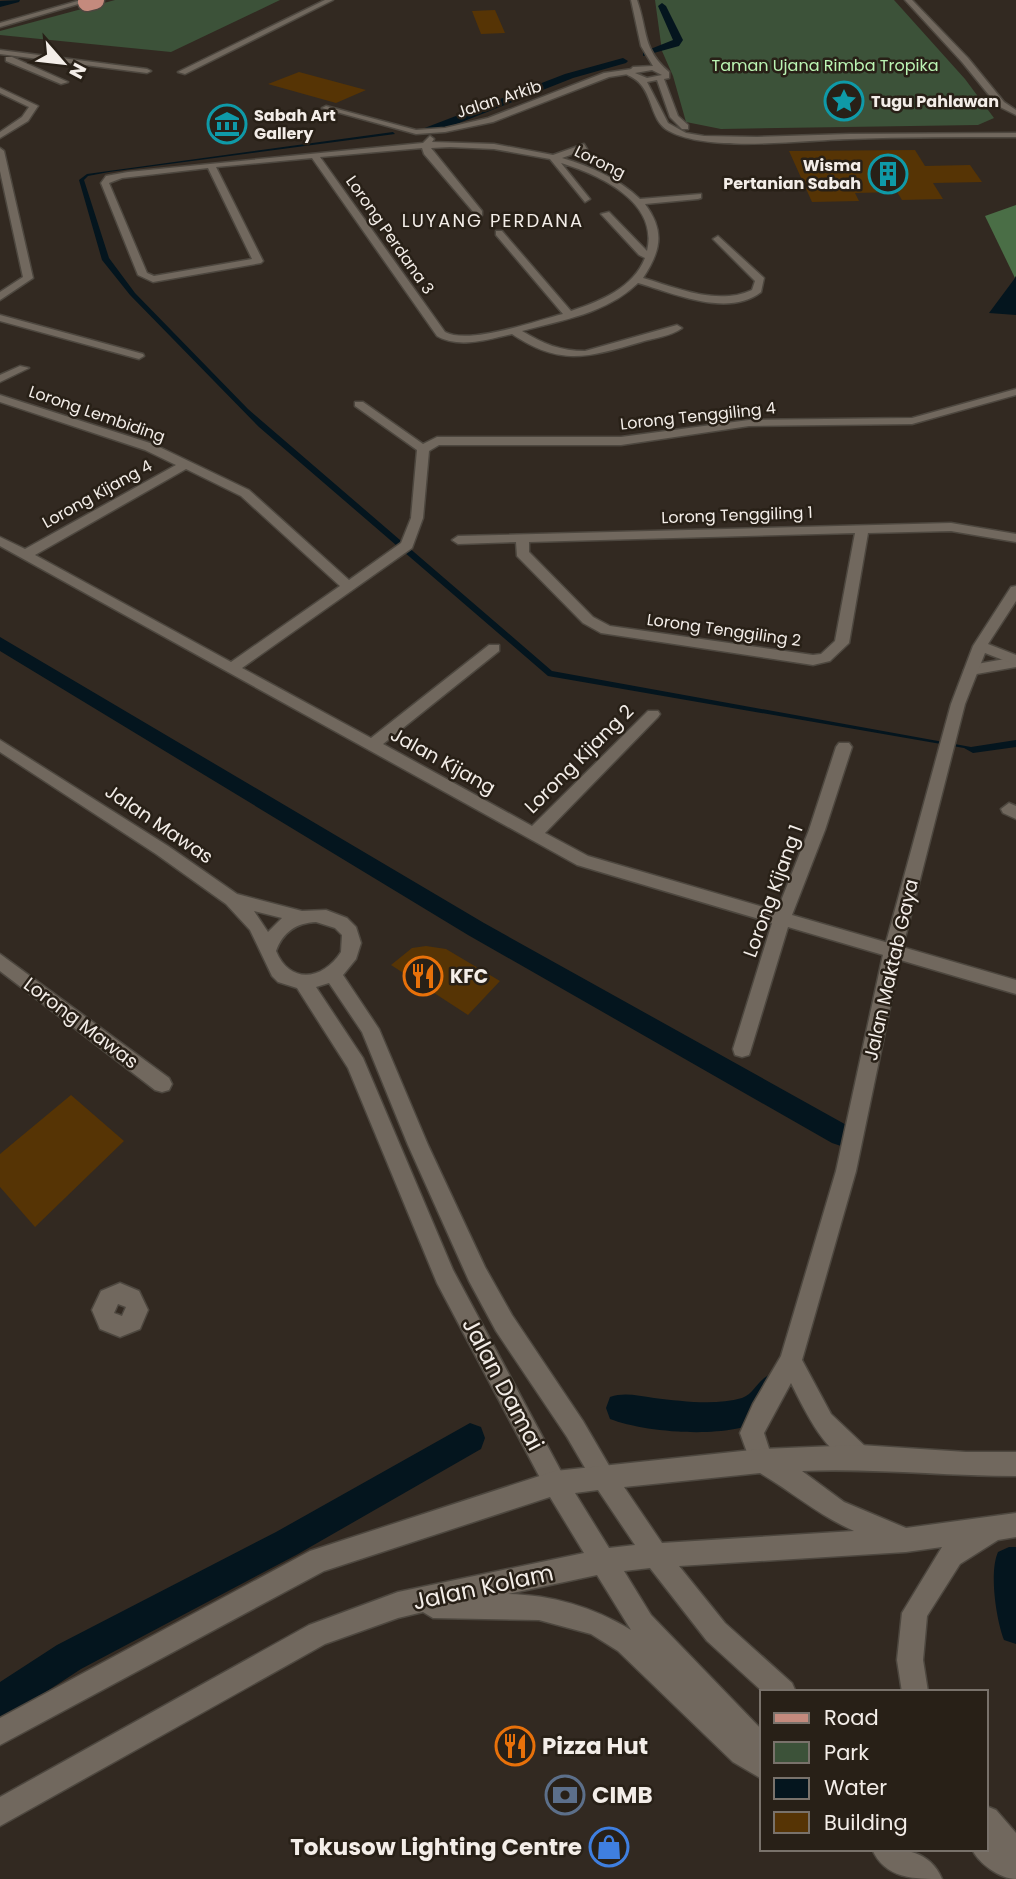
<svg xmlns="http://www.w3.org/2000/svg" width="1016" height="1879" font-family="Poppins,sans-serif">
	<rect width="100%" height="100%" fill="#322921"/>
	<!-- green -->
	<path fill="#3c5239" d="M115,0h165l-109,52 -171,-17v-4z
		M655,0h239l71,79 29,39 -16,7 -257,4 -35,-7 -13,-46 -11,-25z"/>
	<!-- forest -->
	<path fill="#4a6e46" d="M1016,205v71l-1,2 -30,-62z"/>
	<!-- water -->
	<path fill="#04151e" d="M393,132l2,2 -286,38 -21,4 -4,4 25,78 26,35 113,116 304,262 419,76 45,-7v7l-43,6 -9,-5 -416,-72 -289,-249 -129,-132 -28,-35 -23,-80 8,-6z
		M1016,276v39l-27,-2 26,-35z"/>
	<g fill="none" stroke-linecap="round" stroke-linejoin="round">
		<!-- canal -->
		<path fill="#04151e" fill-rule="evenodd" d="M20,0l-1,2 -19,5v-6z
			M662,3l4,3 17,34 -4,6 -36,10v-4l30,-12 -15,-34z
			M623,58l5,3 -2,2 -53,15 -119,47 -27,7 -5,-3 143,-55z
			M0,637l484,286 366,204 4,8 -4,8 -9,3 -9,-3 -364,-208 -468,-284z
			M771,1374l10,5 5,10c-5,10 -9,20 -18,27 -31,25 -122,17 -158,3l-4,-11 4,-11c15,-5 28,-1 44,1 27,3 61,8 88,0 13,-5 15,-18 29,-24z
			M470,1423l11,4 4,11 -4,11 -183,105 -217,115 -69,45 -12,5v-37l57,-37 219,-113z
			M1009,1547h7v97l-12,-4c-8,-21 -15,-68 -6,-88z"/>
	</g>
	<!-- building -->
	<path fill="#563405" d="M495,10l10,23 -24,1 -9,-23z
		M299,72l67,18 -30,13 -68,-19z
		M915,150l10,16 45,-1 12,17 -49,1 10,16 -41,1 -5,-8 -42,1 4,8 -47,1 -23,-51z
		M426,946l20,3 54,32 -32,34 -77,-50 21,-17z
		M71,1095l53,46 -89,86 -35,-40v-33z"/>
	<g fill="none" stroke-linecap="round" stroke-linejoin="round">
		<defs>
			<path id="minor" d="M81,0h11l-92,27v-4z
				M325,0h8l-148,74 -7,-2z
				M905,0h7l56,58 36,44 12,8v5l-18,-9 -36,-44z
				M0,50l147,19 4,2 -4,2 -147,-19z
				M6,57h6l56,25 -7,2 -55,-23z
				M632,69l3,4 -26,4 -116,45 -48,10 -29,2 -94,-26 4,-2 90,24 29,-2 43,-10 116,-45z
				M0,88l38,18 -10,15 -28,17v-6l22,-15 7,-10 -29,-14z
				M430,136l4,3 -2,3 62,2 59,11 31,-11 3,5 -25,9c28,8 57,21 78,41l61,-5v4l-3,1 -53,5c21,28 15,48 -2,74 35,10 74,28 109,12l3,-9 -42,-42 5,-3 46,42 -3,14c-33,26 -88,1 -123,-9 -31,30 -75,37 -116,48 21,13 39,20 63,20l92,-26 5,3c-10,8 -28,10 -41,14 -52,15 -80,25 -129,-8 -23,5 -53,15 -75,2l-125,-178 -96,9 47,94 -2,2 -108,19 -15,-7 -37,-92 5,-7 22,-4 295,-29zM450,147l44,2 56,10 35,43 5,-3 -29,-36c39,12 98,39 86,88l-38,-39 -8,2 38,41 6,3c-12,30 -44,43 -74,53l-69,-80h-6v4l67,79c-28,7 -94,31 -118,18l-125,-175 102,-9 2,6 52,61h6v-4l-51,-63zM208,168l44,91 -98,17 -7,-3 -38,-90 13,-5z
				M0,148l4,3 29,127 -33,22v-8l23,-15 -23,-106z
				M0,315l143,39 1,2 -5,3 -139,-38z
				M20,366l9,2 -29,14v-7z
				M1016,389v6l-104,29 -163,2 -128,19h-182l-10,6 -6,67 -11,30 -170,120 129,70 118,-93h10v6l-116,93 149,82 116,-115h10l2,3 -2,3 -113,116 43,23 189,55 32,-81 27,-83 3,-4h10l3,4 -27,83 -33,85 224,65v14l-228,-67 -37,122 -2,6 -7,2 -7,-2 -2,-6 39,-126 -195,-58 -577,-319v-9l25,12 151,-84 -31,-15 -145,-48v-7l153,49 96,46 100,90 52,-37 10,-25 6,-68 -62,-44v-4h8l60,42 14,-7h184l128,-17 163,-2zM186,469l55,27 99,90 -109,76 -196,-107z
				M951,523l65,11v8l-65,-11 -83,2 -19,110 -19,18 -17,4 -212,-32 -18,-10 -66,-67 -1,-14 -58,2 -6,-4 6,-4zM855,533l-20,108 -14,13 -8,1 -203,-29 -17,-9 -64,-65v-10z
				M1016,657v10l-45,8 -7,-5 7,-5z
				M0,740l168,106 69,48 65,17 24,-1 21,8 9,9 5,16 -5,16 -13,16 36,54 49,116 57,122 27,48 71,106 28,48 4,8 -4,8 -8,4 -8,-4 -28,-48 -71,-106 -27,-50 -61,-136 -46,-113 -33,-49 -13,4 47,71 90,212 110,205 4,8 -4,8 -8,4 -8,-4 -110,-208 -89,-215 -51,-80 -19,-6 -6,-6 -22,-46 -24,-26 -70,-50 -156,-102zM254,911l28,7 -14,14zM316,922l19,6 7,7 -1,17c-18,28 -51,33 -65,-1 7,-19 20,-28 40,-29z
				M1009,803l7,3v13l-13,-6 -2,-4z
				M0,954l169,124 3,6 -3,6 -7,2 -7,-2 -155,-119z
				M120,1283l19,8 9,19 -8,19 -20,8 -20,-8 -8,-19 9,-19zM118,1304l8,3 -4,9 -8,-3z"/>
			<path id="tertiary" d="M631,0h6c11,31 5,49 32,72v6l-5,1 14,37 10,9v4h-6l-12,-12 -13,-37 -10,2 21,41 18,10 18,3 53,1 93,-3 166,-1v4c-55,0 -111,0 -166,2 -47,1 -141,14 -181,-8 -17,-9 -16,-31 -27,-45 -5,-7 -9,-8 -16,-12l7,-7 20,-1 -12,-20zM652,70l10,5 -15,3 -12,-5z
				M1016,586v15l-28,43 28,11v10l-31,-12 -20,51 -63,246 -46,221 -54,189 29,54 37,35 4,8 -4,8 -8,4c-35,-15 -53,-54 -69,-86l-27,50 9,28 -4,8 -8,4 -8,-4 -13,-36 13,-29 28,-48 55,-185 48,-221 67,-246 22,-58 38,-59z"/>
			<path id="secondary" d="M860,1445l106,7h50v24c-72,0 -143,-8 -214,-5l42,31 62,26 110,-15v24l-18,3 -38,24 -33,52 -4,44 5,32h-26l-5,-32 5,-47 40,-66 -36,5 -227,14 46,57 67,60 4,9h-33l-56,-51 -57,-73 -26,3 27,44 111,115v49l-29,-17 -115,-111 -27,-17 -52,-14 -106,-2 -10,-6 -25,6 -73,26 -325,182v-29l309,-172 89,-33 186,-39 -34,-56 -226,74 -324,174v-27l310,-167 245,-80 206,-22zM760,1473c32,19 60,43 94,58l-192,12 -38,-56zM598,1490l37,55 -26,3 -34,-55zM597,1575l34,55c-38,-23 -78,-35 -123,-36z
				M986,1806l10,4 20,23v46c-16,0 -38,-16 -44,-30h14z
				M872,1849c28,0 57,-1 70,30 -28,0 -57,0 -70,-30z"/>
			<path id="primary" d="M87,2l8,-2"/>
		</defs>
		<!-- minor casing -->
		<use href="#minor" stroke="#4d473f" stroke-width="3"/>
		<!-- tertiary casing -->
		<use href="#tertiary" stroke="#4d473f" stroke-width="3"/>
		<!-- secondary casing -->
		<use href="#secondary" stroke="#4d473f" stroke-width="3"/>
		<!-- primary casing -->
		<use href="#primary" stroke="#4d473f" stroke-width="21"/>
		<!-- minor -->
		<use href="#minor" fill="#71685e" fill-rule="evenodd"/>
		<!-- tertiary -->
		<use href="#tertiary" fill="#71685e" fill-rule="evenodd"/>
		<!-- secondary -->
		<use href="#secondary" fill="#71685e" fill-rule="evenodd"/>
		<!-- primary -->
		<use href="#primary" stroke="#c48a7d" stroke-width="18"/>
	</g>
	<!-- icons -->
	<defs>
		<symbol id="sight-ring" viewBox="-11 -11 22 22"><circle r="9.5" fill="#282017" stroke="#0f9aa8" stroke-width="1.5"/><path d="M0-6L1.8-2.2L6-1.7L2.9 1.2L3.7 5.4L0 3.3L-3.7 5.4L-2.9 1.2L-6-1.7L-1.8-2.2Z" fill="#0f9aa8"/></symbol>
		<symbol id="museum-ring" viewBox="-11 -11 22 22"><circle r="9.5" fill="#282017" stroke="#0f9aa8" stroke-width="1.5"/><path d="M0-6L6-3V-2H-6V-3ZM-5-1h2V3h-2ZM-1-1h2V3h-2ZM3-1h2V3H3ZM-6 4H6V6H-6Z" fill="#0f9aa8"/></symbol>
		<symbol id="building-ring" viewBox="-11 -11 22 22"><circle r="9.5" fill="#282017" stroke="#0f9aa8" stroke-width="1.5"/><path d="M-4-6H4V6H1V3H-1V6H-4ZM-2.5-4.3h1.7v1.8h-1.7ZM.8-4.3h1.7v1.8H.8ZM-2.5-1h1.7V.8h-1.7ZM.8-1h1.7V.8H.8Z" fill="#0f9aa8"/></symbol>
		<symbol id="restaurant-ring" viewBox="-11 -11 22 22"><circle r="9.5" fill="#282017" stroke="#e8710a" stroke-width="1.5"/><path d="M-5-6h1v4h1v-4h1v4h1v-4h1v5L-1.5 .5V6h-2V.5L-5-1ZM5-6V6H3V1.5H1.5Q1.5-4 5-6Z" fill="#e8710a"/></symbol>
		<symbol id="bank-ring" viewBox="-11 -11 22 22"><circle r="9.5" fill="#282017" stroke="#5c6f8a" stroke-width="1.5"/><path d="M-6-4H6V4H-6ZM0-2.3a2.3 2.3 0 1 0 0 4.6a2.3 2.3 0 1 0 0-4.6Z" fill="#5c6f8a"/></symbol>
		<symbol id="shop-ring" viewBox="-11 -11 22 22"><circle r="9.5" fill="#282017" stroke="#3f7fe0" stroke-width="1.5"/><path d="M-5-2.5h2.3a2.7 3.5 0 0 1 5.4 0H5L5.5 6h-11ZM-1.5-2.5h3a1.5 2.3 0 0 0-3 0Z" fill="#3f7fe0"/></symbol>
	</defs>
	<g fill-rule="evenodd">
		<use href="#sight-ring" x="822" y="79" width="44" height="44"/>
		<use href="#museum-ring" x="205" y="102" width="44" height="44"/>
		<use href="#building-ring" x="866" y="152" width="44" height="44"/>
		<use href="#restaurant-ring" x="401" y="954" width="44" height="44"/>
		<use href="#restaurant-ring" x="493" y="1724" width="44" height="44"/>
		<use href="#bank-ring" x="543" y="1773" width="44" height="44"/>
		<use href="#shop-ring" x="587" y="1825" width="44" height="44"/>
	</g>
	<g text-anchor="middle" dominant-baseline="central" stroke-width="5" stroke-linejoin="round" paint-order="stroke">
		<!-- far-park labels -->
		<g font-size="16" fill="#bbf4b3" stroke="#282017">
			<text x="825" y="65">Taman Ujana Rimba Tropika</text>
		</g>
		<!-- far-street labels -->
		<g font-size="16" fill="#f3ede8" stroke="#282017">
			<text transform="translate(499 99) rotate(-18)">Jalan Arkib</text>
			<text transform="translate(600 162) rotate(26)">Lorong</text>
			<text transform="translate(390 235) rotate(55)">Lorong Perdana 3</text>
			<text transform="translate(97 414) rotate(19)">Lorong Lembiding</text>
			<text transform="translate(698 416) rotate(-6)">Lorong Tenggiling 4</text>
			<text transform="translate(97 494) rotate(-29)">Lorong Kijang 4</text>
			<text transform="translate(737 515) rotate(-2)">Lorong Tenggiling 1</text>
			<text transform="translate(724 630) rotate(8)">Lorong Tenggiling 2</text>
		</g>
		<!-- far-poi labels -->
		<g font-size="16" font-weight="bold" fill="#f3ede8" stroke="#282017" text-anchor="start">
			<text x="871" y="101">Tugu Pahlawan</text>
			<text x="254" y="115">Sabah Art<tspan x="254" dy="18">Gallery</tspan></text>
			<text x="861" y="165" text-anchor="end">Wisma<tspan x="861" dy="18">Pertanian Sabah</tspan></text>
		</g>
		<!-- far-neighbourhood labels -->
		<g font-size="18" letter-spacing="2" fill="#f3ede8" stroke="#282017">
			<text x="493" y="220">LUYANG PERDANA</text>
		</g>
		<!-- street labels -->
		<g font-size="19" fill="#f3ede8" stroke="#282017">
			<text transform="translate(579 759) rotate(-45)">Lorong Kijang 2</text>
			<text transform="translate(443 761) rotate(29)">Jalan Kijang</text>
			<text transform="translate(159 824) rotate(34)">Jalan Mawas</text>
			<text transform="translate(773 891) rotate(-70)">Lorong Kijang 1</text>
			<text transform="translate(891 970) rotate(-77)">Jalan Maktab Gaya</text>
			<text transform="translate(81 1023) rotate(37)">Lorong Mawas</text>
		</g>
		<!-- poi labels -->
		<g font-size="19" font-weight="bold" fill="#f3ede8" stroke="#282017" text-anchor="start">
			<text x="450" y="976">KFC</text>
		</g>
		<!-- near-street labels -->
		<g font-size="23" fill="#f3ede8" stroke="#282017">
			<text transform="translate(503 1384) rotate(62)">Jalan Damai</text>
			<text transform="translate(483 1587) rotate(-12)">Jalan Kolam</text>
		</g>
		<!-- near-poi labels -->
		<g font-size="23" font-weight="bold" fill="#f3ede8" stroke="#282017" text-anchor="start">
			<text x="542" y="1746">Pizza Hut</text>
			<text x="592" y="1795">CIMB</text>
			<text x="582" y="1847" text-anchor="end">Tokusow Lighting Centre</text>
		</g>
	</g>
	<!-- legend -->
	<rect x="760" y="1690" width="228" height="161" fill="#282017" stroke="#79726b" stroke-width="2"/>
	<rect x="774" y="1713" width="35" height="10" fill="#c48a7d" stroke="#79726b" stroke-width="2"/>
	<text x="824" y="1725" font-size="21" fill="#f3ede8">Road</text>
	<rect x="774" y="1742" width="35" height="21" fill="#3c5239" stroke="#79726b" stroke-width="2"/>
	<text x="824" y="1760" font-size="21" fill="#f3ede8">Park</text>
	<rect x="774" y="1778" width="35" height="21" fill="#04151e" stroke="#79726b" stroke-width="2"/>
	<text x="824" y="1795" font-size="21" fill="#f3ede8">Water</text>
	<rect x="774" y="1812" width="35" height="21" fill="#563405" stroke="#79726b" stroke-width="2"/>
	<text x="824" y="1830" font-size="21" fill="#f3ede8">Building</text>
	<!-- north arrow -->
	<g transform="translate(63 63) rotate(118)" stroke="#282017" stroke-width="5" paint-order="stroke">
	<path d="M0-5L12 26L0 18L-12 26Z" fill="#f3ede8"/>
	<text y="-10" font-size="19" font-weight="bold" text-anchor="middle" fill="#f3ede8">N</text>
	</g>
</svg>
